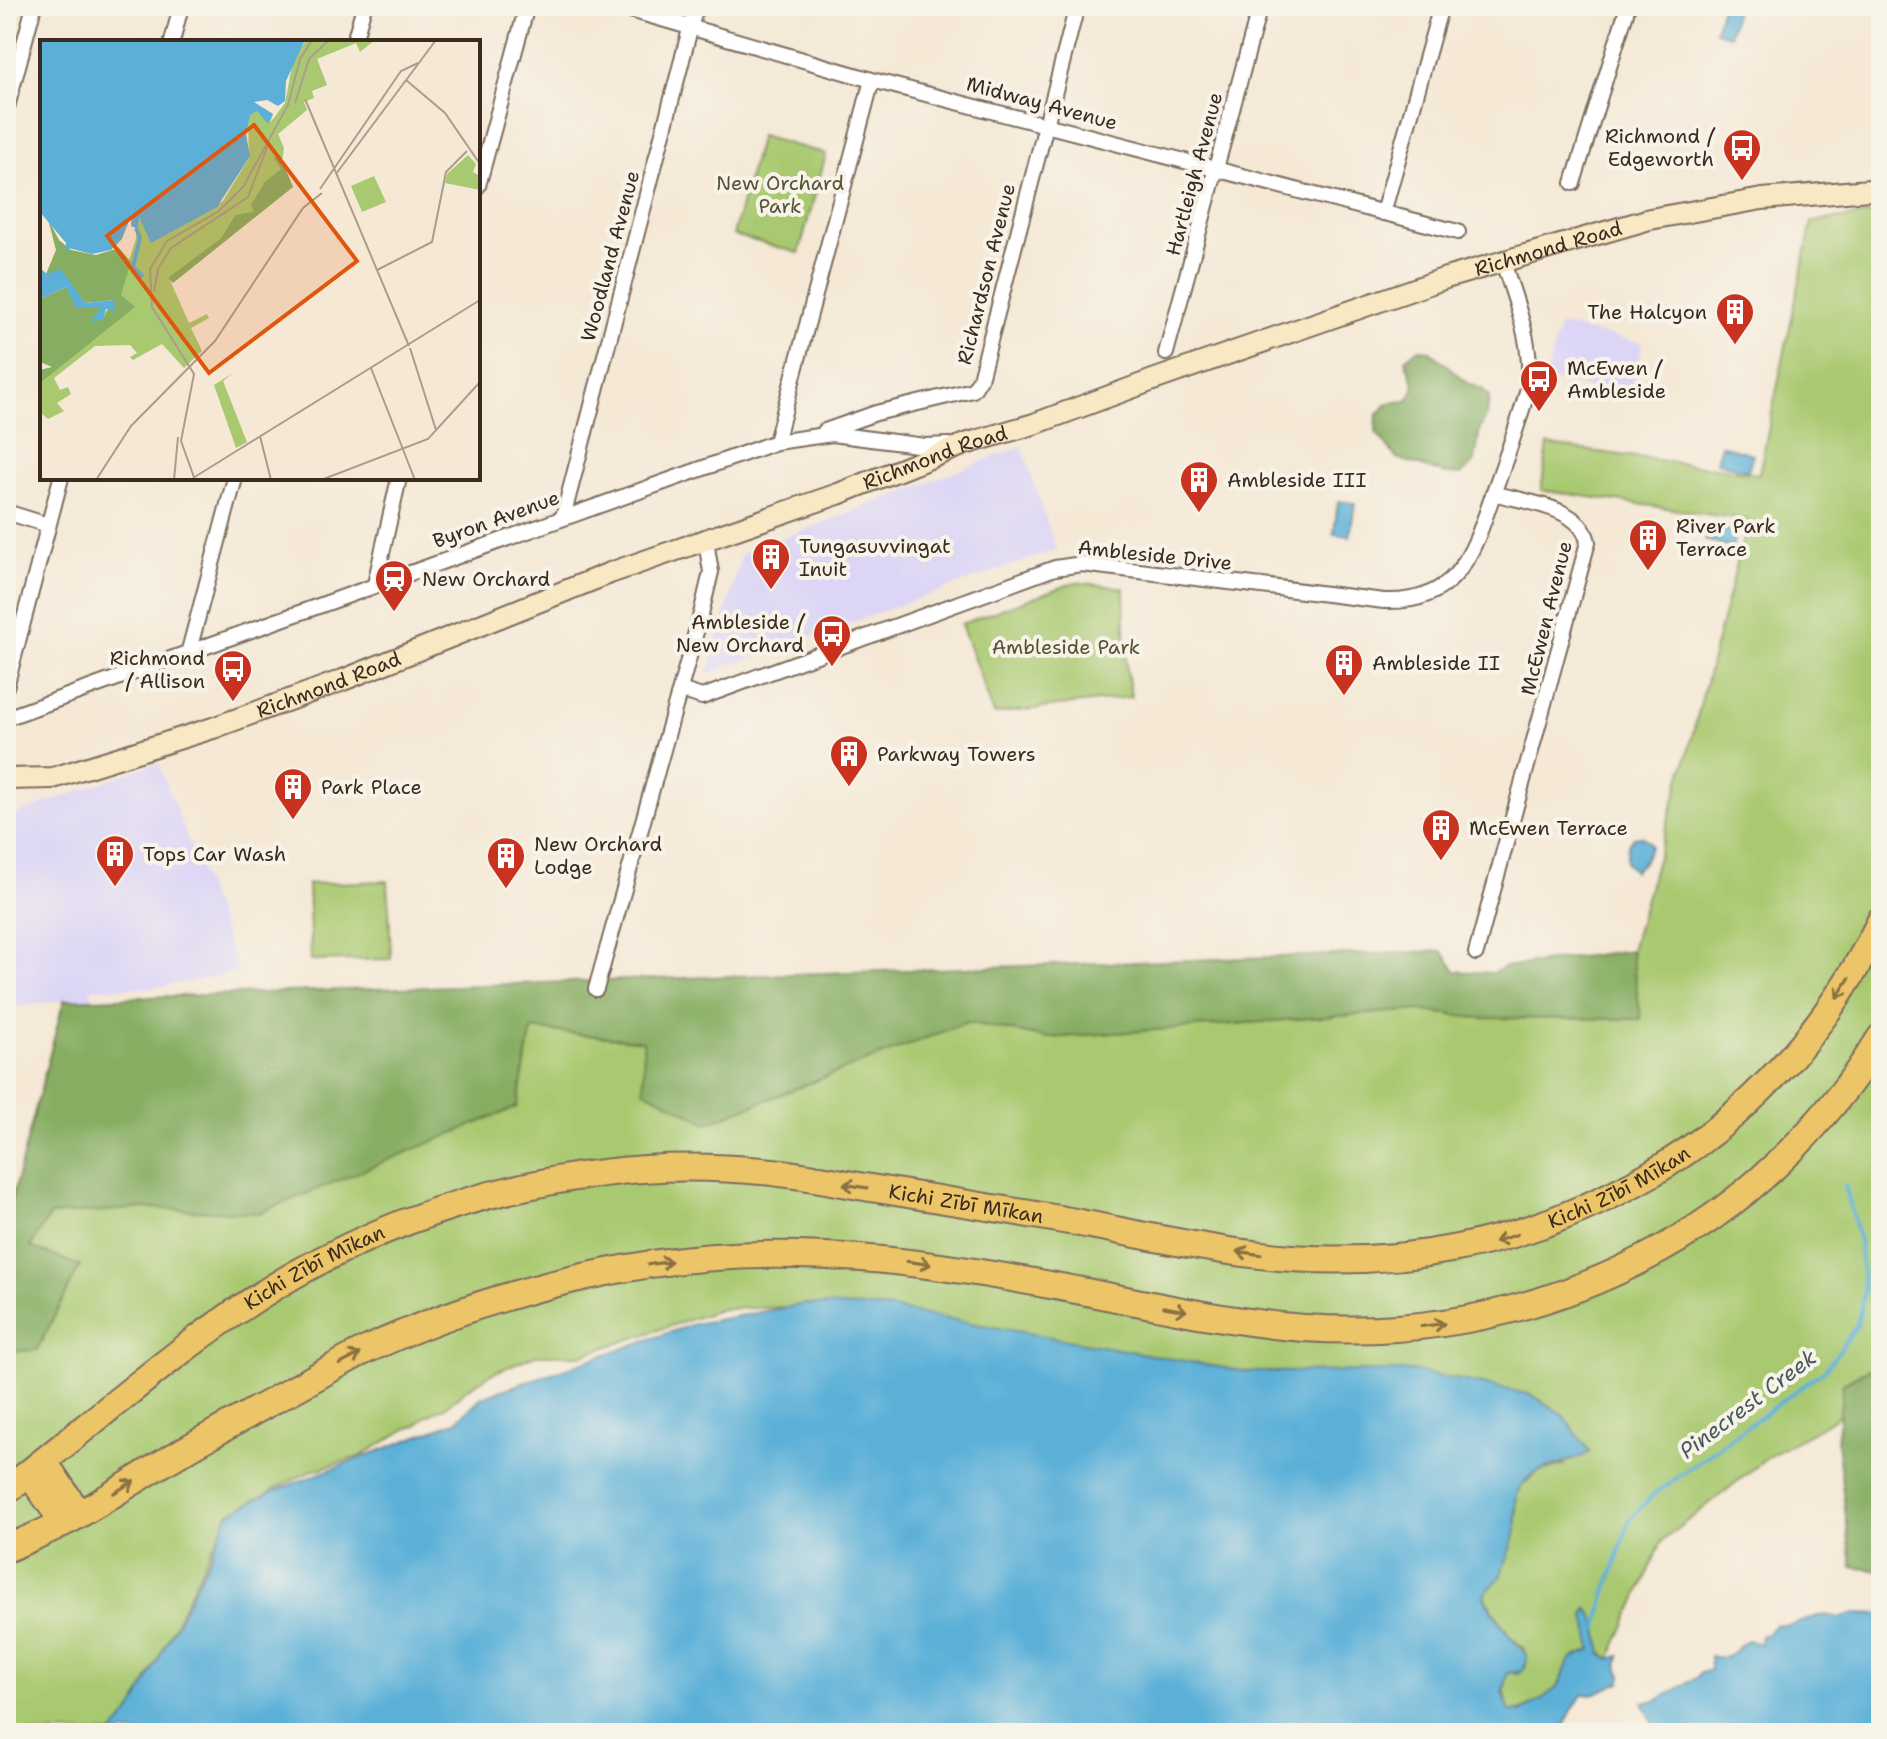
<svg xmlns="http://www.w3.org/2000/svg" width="1887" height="1739" font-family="'Shantell Sans',sans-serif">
	<rect width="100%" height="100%" fill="#f7f3e8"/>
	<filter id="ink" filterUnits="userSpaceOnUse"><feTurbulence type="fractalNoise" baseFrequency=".0125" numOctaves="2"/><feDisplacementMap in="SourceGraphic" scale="16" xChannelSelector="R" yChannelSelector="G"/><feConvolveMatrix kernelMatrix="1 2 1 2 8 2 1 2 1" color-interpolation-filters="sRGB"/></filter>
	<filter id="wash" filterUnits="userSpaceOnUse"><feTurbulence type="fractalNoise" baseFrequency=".006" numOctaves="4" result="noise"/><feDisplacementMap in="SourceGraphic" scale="32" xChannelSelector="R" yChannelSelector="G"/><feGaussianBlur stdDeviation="1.8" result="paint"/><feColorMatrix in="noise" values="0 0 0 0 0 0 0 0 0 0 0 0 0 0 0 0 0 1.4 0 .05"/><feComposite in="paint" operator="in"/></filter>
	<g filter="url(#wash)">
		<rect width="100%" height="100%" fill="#f5e8d5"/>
		<!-- built -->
		<path fill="#dcd5f6" d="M1559,325l84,18 -13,52 -85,-16z
			M1022,446l34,104 -348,123 34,-119z
			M158,762l81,210 -79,15 -69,2 1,9 -28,2 -58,9v-191z"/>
		<!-- green -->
		<path fill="#a9c970" stroke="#727a47" stroke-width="2" d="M760,136l66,18 -27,99 -66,-18z
			M1881,213v1178l-114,67 -105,83 -52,118 -9,-7c-2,-14 -2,-33 -13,-43l-3,3 7,33 -2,7c-6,2 -12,3 -17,7 -8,6 -8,14 -12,22 -5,12 -39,34 -52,30 -4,-16 -6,-22 -1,-38h11l7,-6 -2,-18 -14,-13 -26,-40 29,-54 3,-16 1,-17 -3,-10 3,-9 21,-18 26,-7 -288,-87 -456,-72 -98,3 -140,46h-47l-44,19 -24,15 -22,18 -20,10 -9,9 -8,2 -47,28 -50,15 -37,18 -42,34 -20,24 -89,186h-117v-448l44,-70 93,-7 389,-179 112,12 63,82 260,-101 81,16 370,-28 59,8 164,1 -10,-69 57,-198 60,-232 -207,-30 7,-45 211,29 53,-252z
			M1075,582l49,6 2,76 5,33 -137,17 -33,-90z
			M388,881l3,78 -80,2 -3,-77z"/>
		<!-- forest -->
		<path fill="#86ad62" stroke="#606c40" stroke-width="2" d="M1423,349l7,2 39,33 13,5 7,8 -2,19 -7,12 -5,33 -14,14 -15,-1 -50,-16 -20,-26 1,-16 11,-13 19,-2c15,-17 3,-23 -2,-42l11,-9z
			M1631,950l10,69 -164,-1 -59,-8 -370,28 -81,-16 -260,101 -63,-33 -1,-49 -111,-12 -15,78 -258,106 -116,-5 -93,7 -20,32 50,19 -43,84 -31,2v-131l58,-221 1378,-49 14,20 37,2 12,-6z
			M1881,1362v209l-29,-4 -15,-125 6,-59z"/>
		<!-- water -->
		<path fill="#5cb0d8" stroke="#4c6d7b" stroke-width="2" d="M1722,6h15l-8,29 -14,-4z
			M1721,445l32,9 -5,17 -31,-9z
			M1338,501l17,2 -5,33 -16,-2z
			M1710,525l26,8 -4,14 -27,-7z
			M1641,836l7,5 3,5 -8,16 -9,9 -8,-8 2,-18 6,-8z
			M805,1304l87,5 355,63 165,-1 70,13 50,11 30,19 28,38c-18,12 -43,12 -58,23 -24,20 -13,29 -16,55 -1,9 -12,39 -16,47 -5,8 -12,10 -16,19 2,6 19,31 24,38 9,13 28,20 14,37l-14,2 -5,18 6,20 12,1 21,-13 17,-13 10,-25 8,-5 15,-6 -7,-33 3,-8c12,11 11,31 14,46l7,4 11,-3 -3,10 5,9 -1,7 -25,11 -14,2 -11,17 -10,21h-1449l21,-24 78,-154 17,-41 41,-21 186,-71 27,-25 212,-73z
			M1855,1613l26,1v119h-242l9,-4 5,-6 -10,-21 13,-1 40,-23 4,-5 10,-3v-14c27,6 21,-8 38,-16l12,4 1,-9 6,-1 9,-10c24,7 37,-16 63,-6z"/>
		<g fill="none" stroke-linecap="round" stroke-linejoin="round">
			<!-- stream -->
			<path stroke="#5cb0d8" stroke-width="4" d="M1598,1629l5,-27 27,-83 22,-23 174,-127 31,-44 7,-33 -5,-50 -14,-57"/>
		</g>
	</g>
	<g filter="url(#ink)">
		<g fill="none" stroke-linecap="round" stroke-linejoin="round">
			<defs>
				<path id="street" d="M617,6l255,74 586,152
					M172,42l9,-36
					M354,42l10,-36
					M6,111l28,-105
					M1573,183l55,-177
					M478,186l49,-180
					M1383,213l58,-207
					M1166,353l94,-347
					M825,431l51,-18 97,-23 7,-11 97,-373
					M776,442l96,-362
					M6,512l42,13
					M563,517l133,-511
					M375,584l24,-106
					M188,654l47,-176
					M6,687l55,-209
					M680,690l22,7 353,-129 27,-4 302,37c80,3 91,-57 113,-118 11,-31 23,-63 31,-95 6,-43 -12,-85 -25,-126
					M6,718l770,-276 56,-8 93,12 24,-1
					M1476,953l112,-411c-7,-36 -65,-40 -95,-49
					M596,989l105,-375 10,-42 -5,-31"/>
				<g id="secondary">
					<path id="s1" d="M6,779l47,-1 160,-50 130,-48 267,-107 228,-79 127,-50 69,-20 119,-44 293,-102 204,-59 112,-20 119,-10"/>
				</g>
				<g id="highway">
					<path d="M29,1473l28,40 14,6 2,-14 -29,-43"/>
					<path id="s2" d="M6,1491c94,-73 184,-156 288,-216 96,-55 199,-88 309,-102 52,-7 107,-7 159,-2 38,3 77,12 115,18 66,11 132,21 198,33 59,11 118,25 177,32 143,18 273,-8 397,-79 101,-58 182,-150 232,-255"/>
					<path d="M6,1549c22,-10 44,-19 65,-30 33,-18 65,-40 97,-59 38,-23 78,-44 117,-66 27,-14 54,-31 81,-44 92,-43 186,-70 285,-86 141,-22 281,-2 420,25 77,15 155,33 233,39 119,8 233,-15 339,-69 98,-50 180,-129 238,-222"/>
				</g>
			</defs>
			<!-- street casing -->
			<use href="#street" stroke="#7c6c5e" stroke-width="18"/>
			<!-- secondary casing -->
			<use href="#secondary" stroke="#7c6c5e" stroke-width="24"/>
			<!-- highway casing -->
			<use href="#highway" stroke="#7c6c5e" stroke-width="30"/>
			<!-- street -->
			<use href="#street" stroke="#fff" stroke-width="14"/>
			<!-- secondary -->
			<use href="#secondary" stroke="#f8e8c3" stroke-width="20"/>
			<!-- highway -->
			<use href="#highway" stroke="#edc569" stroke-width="26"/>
		</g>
		<!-- one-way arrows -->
		<defs><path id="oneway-shaft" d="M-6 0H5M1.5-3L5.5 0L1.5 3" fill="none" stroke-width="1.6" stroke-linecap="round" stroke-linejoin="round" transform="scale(2)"/></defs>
		<g stroke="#8b7040">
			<use href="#oneway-shaft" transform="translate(1843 988) rotate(123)"/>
			<use href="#oneway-shaft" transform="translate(855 1186) rotate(-171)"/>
			<use href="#oneway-shaft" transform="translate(1506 1238) rotate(162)"/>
			<use href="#oneway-shaft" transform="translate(1249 1253) rotate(-172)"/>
			<use href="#oneway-shaft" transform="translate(660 1263) rotate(-8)"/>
			<use href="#oneway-shaft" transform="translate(919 1263) rotate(8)"/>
			<use href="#oneway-shaft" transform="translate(1175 1309) rotate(10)"/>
			<use href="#oneway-shaft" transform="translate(1433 1325) rotate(-7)"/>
			<use href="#oneway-shaft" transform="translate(350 1359) rotate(-28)"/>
			<use href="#oneway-shaft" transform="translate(124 1487) rotate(-31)"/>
		</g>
	</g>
	<!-- icons -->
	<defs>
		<symbol id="bus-pin" viewBox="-11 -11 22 30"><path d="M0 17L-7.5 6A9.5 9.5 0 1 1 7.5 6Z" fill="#c8321e" stroke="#f7f3e8"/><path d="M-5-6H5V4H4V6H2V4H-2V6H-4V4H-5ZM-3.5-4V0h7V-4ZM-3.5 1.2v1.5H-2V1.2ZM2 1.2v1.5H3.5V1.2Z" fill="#fff"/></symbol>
		<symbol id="building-pin" viewBox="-11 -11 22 30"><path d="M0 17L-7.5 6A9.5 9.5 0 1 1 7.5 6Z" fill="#c8321e" stroke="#f7f3e8"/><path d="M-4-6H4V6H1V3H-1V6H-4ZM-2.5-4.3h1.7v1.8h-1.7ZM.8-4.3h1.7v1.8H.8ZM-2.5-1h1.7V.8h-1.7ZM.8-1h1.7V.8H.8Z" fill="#fff"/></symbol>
		<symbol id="station-pin" viewBox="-11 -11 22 30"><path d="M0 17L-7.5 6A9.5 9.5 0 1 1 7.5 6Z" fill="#c8321e" stroke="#f7f3e8"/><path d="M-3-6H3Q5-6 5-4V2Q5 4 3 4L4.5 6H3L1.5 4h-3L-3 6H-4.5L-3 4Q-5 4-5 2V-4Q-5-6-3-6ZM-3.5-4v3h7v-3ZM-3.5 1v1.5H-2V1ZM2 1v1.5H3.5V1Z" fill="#fff"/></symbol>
	</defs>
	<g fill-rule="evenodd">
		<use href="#bus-pin" x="1720" y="126" width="44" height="60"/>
		<use href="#building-pin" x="1713" y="290" width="44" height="60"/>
		<use href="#bus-pin" x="1517" y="357" width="44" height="60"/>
		<use href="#building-pin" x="1177" y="458" width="44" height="60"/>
		<use href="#building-pin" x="1626" y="516" width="44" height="60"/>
		<use href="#building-pin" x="749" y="535" width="44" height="60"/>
		<use href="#station-pin" x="372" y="557" width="44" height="60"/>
		<use href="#bus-pin" x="810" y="612" width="44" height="60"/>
		<use href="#building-pin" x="1322" y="641" width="44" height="60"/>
		<use href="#bus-pin" x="211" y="647" width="44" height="60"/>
		<use href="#building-pin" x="827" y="732" width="44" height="60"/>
		<use href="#building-pin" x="271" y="765" width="44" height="60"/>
		<use href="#building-pin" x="1419" y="806" width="44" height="60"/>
		<use href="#building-pin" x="93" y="832" width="44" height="60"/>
		<use href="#building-pin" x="484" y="834" width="44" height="60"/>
	</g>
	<g text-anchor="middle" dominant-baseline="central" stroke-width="8" stroke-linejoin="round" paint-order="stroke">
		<!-- street labels -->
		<g font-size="20" fill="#3b2a1e" stroke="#f7f3e8">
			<text transform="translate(1042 103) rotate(15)">Midway Avenue</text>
			<text transform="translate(1194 174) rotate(-75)">Hartleigh Avenue</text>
			<text stroke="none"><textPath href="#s1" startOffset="1634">Richmond Road</textPath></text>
			<text transform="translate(610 256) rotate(-75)">Woodland Avenue</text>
			<text transform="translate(986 274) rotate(-76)">Richardson Avenue</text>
			<text stroke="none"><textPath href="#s1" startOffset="986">Richmond Road</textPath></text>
			<text transform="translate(496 519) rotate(-20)">Byron Avenue</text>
			<text transform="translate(1155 555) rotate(6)">Ambleside Drive</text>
			<text transform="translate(1546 618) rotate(-76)">McEwen Avenue</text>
			<text stroke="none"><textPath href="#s1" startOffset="338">Richmond Road</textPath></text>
			<text stroke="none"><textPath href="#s2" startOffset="1724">Kichi Zībī Mīkan</textPath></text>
			<text stroke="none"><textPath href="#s2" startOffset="1054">Kichi Zībī Mīkan</textPath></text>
			<text stroke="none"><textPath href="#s2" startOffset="382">Kichi Zībī Mīkan</textPath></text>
		</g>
		<!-- poi labels -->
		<g font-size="20" fill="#3b2a1e" stroke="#f7f3e8" text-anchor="start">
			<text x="1714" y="136" text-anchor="end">Richmond /<tspan x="1714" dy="23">Edgeworth</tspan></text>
			<text x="1707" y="312" text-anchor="end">The Halcyon</text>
			<text x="1567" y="368">McEwen /<tspan x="1567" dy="23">Ambleside</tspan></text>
			<text x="1227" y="480">Ambleside III</text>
			<text x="1676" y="526">River Park<tspan x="1676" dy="23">Terrace</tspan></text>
			<text x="799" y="546">Tungasuvvingat<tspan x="799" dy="23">Inuit</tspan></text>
			<text x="422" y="579">New Orchard</text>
			<text x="804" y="622" text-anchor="end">Ambleside /<tspan x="804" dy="23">New Orchard</tspan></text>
			<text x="205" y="658" text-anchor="end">Richmond<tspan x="205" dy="23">/ Allison</tspan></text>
			<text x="1372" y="663">Ambleside II</text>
			<text x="877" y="754">Parkway Towers</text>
			<text x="321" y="787">Park Place</text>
			<text x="1469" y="828">McEwen Terrace</text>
			<text x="534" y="844">New Orchard<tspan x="534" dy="23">Lodge</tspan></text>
			<text x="143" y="854">Tops Car Wash</text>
		</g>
		<!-- park labels -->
		<g font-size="20" fill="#565232" stroke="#f7f3e8">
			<text x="780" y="183">New Orchard<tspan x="780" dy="23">Park</tspan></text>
			<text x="1066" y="647">Ambleside Park</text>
		</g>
		<!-- water labels -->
		<g font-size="22" font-style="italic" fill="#47595f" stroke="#f7f3e8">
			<text transform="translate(1748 1404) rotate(-37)">Pinecrest Creek</text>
		</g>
	</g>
	<!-- overview -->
	<g transform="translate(40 40)">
		<rect width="440" height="440" fill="#f5e8d5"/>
		<path d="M266,0h69l-15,12 -4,-9 -39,16 10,26 -15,6 2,7 -10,4 3,8 -29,24 6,14 -3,21 -26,43 -10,6 -10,-3 -14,23 -52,40 20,45 18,-9 2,4 -18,10 11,23 -18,17 -22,-24 -29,16 -3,-3 7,-4 -7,-8 -35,1 -41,32 6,12 8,-3 3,7 -14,9 7,8 -16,8 -8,-7v-30l76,-82 20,-61 1,-22 10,7 3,13 26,-8 47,-28 26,-43 -1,-41 10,-11 15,8 -3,9 15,-20 8,-42zM428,115l8,9 -3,8 7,4v14l-35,-7 2,-9zM334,136l12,26 -24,10 -11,-26zM193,333l-10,8 24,61 -11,6 -22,-63z" fill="#a9c970"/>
		<path d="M240,115l13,32 -120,96 -5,-5 53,-40 14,-23 19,-3 -3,-7 14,-23 16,-13 -7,-11zM8,179l11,21 12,10 25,5 23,-7 12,14 -10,33 14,12 -95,76v-13l12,-3 -12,-5v-63l26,-12 10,17 25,4 2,11 11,-19 -29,3 -20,-26 -19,-3 10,-24z" fill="#86ad62"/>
		<path d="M0,0h265l-19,41 -1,20 -7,5 -11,-6 -13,2 19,12 -5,10 -11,-13 -7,4 -4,20 4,21 -33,51 -66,36 -12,-26 -1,12 -7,-3 1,-13 -10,26 -11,11 -19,4 -24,-6 -3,7 1,-12 -26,-31zM0,228l7,6 14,-5 24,34 29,-3 1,11 -9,-2 -3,10 -13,3 11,-14h-25l-10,-21 -26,12z" fill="#5cb0d8"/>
		<path fill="none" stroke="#5cb0d8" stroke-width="4" d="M96,188l4,10 -7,29 10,10"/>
		<path fill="none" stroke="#ab9c8c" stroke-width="2" d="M366,40l39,33 35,51M265,59l104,247M255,63l14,-44 20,-19M296,134l100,-134M280,149l81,-118 17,-8M337,230l55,-28 14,-70 21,-21M114,252l4,-23 13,-21 77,-51 21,-55M370,308l26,82M331,328l44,112M220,396l11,44M153,438l287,-178M56,440l35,-54 84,-85 88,-133 19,-15M134,440l4,-43M155,440l-14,-39 13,-67 -42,-67 -2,-38 17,-28 52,-30 24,-24 45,-82 12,-46 12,-19M281,440l107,-41 52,-57"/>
		<path fill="#df570d" fill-opacity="0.15" stroke="#df570d" stroke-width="4" d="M214,85l103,136 -148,112 -102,-137z"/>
		<rect width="440" height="440" fill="none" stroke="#3b2a1e" stroke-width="4"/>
	</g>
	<!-- margin -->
	<rect width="1887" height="1739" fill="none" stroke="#f7f3e8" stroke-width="32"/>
</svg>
